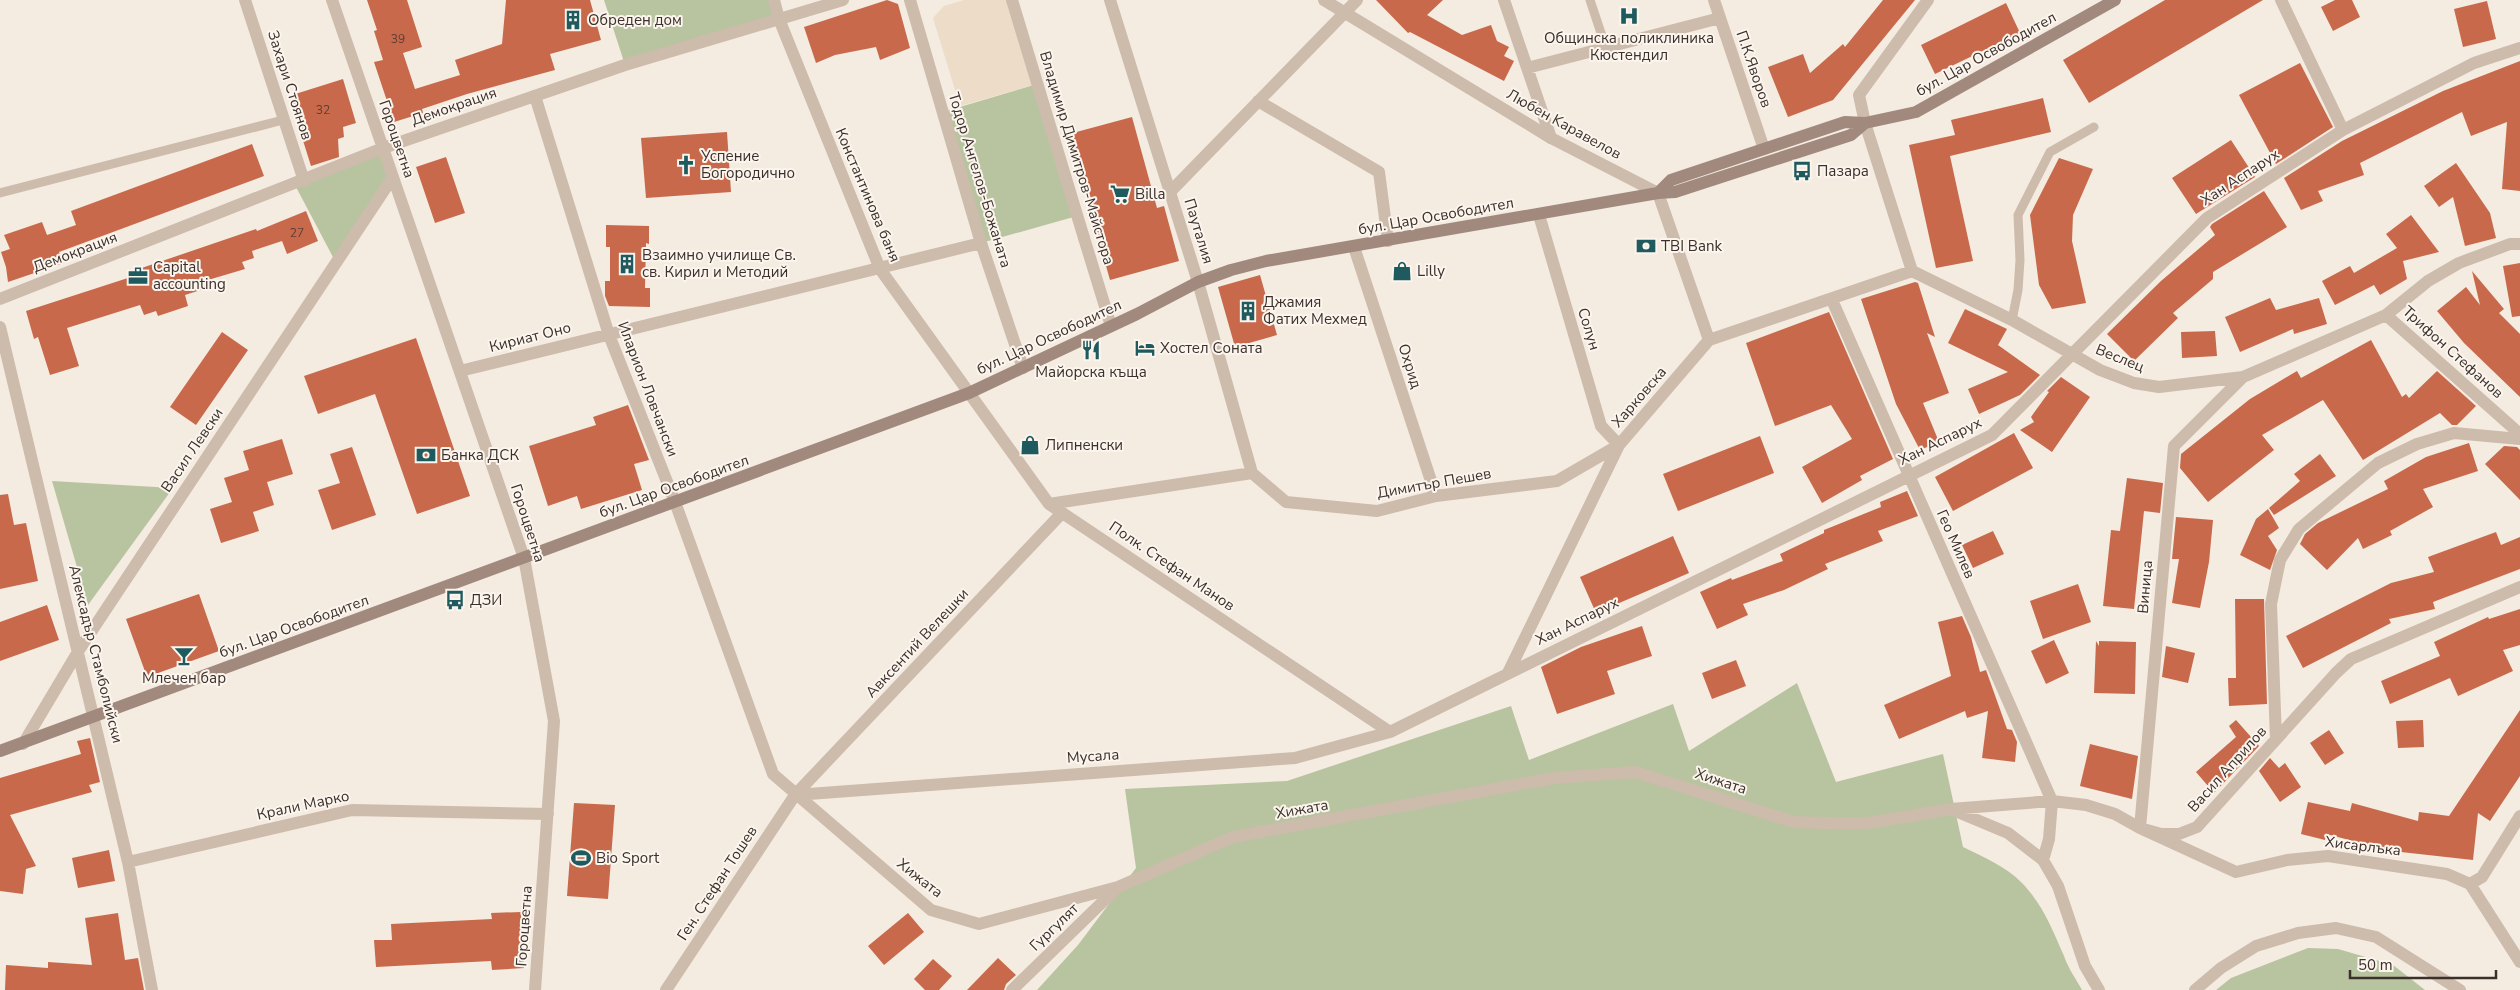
<svg xmlns="http://www.w3.org/2000/svg" width="2520" height="990" font-family="'Nunito Sans',sans-serif">
	<rect width="100%" height="100%" fill="#f4ebe1"/>
	<!-- green -->
	<path fill="#b8c4a0" d="M604,0h170l5,19 -154,46z
		M1037,84l40,132 -96,27 -38,-131z
		M381,152l9,24 -56,83 -38,-72z
		M52,481l121,7 -85,117z
		M1797,683l39,99 107,-28 20,93c20,10 44,20 59,36 22,23 30,46 42,73 4,12 12,23 18,34h-1045l41,-45 58,-77 -11,-79 162,-8 224,-75 18,54 144,-56 16,47z
		M2308,948l30,1 55,16 32,25h-209l15,-12z"/>
	<!-- plaza -->
	<path fill="#ecdcc8" d="M964,0h48l25,84 -77,22 -27,-88 11,-12z"/>
	<!-- building -->
	<path fill="#c8694b" d="M367,0h40l15,47 -19,6 12,36 45,-14 -5,-15 47,-16 4,-44h84l11,40 -51,14 5,16 -88,24 -45,15 1,4 -29,9 -20,-60 9,-2 -9,-29 3,-1z
		M887,0l11,4 12,44 -30,12 -4,-13 -41,8 -19,8 -12,-36z
		M1376,0h67l-16,15 35,20 29,-10 6,16 12,6 -5,9 10,5 -10,20 -94,-49 -2,1z
		M1883,0h32l-82,100 -45,17 -20,-50 35,-13 7,19 33,-29 2,3z
		M2165,0h98l-174,103 -26,-43z
		M2335,0h17l8,17 -27,14 -12,-24z
		M2487,1l9,38 -33,8 -9,-38z
		M2006,3l14,30 -85,41 -14,-29z
		M2520,61v130l-18,-2 5,-67 -36,14 -9,-24 -102,51 4,12 -46,16 5,10 -22,9 -17,-32 58,-37 101,-50z
		M2300,63l33,64 -57,37 -37,-69z
		M343,79l13,44 -13,4 1,10 -6,2 1,18 -28,9 -22,-70z
		M2043,98l8,34 -101,24 23,105 -37,7 -27,-123 46,-10 -4,-15z
		M1132,117l25,91 7,-2 15,55 -69,19 -41,-146z
		M727,132l4,60 -85,6 -5,-60z
		M2231,140l24,37 -59,37 -24,-36z
		M252,144l12,32 -205,76 5,11 -56,19 -2,-15 -5,-15 9,-3 -6,-14 38,-13 5,13 29,-10 -5,-14z
		M446,157l19,56 -30,10 -19,-56z
		M2059,158l34,11 -20,46 -1,26 14,62 -34,6 -13,-24 -9,-70z
		M2456,163l34,50 6,25 -31,8 -12,-49 -14,10 -15,-21z
		M2264,191l23,36 -74,45v7l-40,34 5,5 -44,43 -27,-27 54,-53 54,-46 -5,-8 2,-3z
		M306,211l12,30 -31,13 -5,-13 -30,10 2,7 -12,4 3,7 -37,11 2,7 -25,8 3,11 -30,10 -2,-5 -12,4 -4,-10 -73,23 12,38 -29,9 -12,-38 -4,2 -8,-28 105,-34 -1,-5 126,-43 1,2z
		M2411,215l28,37 -36,9 4,18 -27,16 -6,-10 -39,20 -13,-24 28,-15 4,7 43,-25 -11,-14z
		M606,225l43,1v18l-3,-1 -1,45h5v19l-41,-1 -4,-10v-15h5v-34h-4z
		M2520,263v53l-8,1 -9,-51z
		M2472,271l32,38 -5,4 21,21v63l-56,-54 -27,-32 29,-24 14,18z
		M1260,275l17,60 -42,12 -17,-60z
		M1915,282l3,1 17,54 -8,-4 22,60 -26,10 16,39 -19,8 -24,-46 -35,-105z
		M2270,298l6,12 43,-12 8,26 -33,10 -1,-5 -53,23 -15,-35z
		M1965,309l42,20 -9,16 42,30 -20,20 -41,19 -11,-25 40,-17 -60,-29z
		M1829,312l64,147 -33,17 2,4 -40,23 -20,-36 50,-28 -21,-34 -56,21 -29,-83z
		M2215,331l2,25 -35,2 -1,-26z
		M222,332l26,18 -52,75 -26,-18z
		M416,338l54,158 -53,18 -42,-120 -57,20 -14,-38z
		M2371,340l31,57 4,-3 3,4 28,-27 39,35 -19,19h-5l-12,-12 -77,47 -40,-60 -61,35 12,15 -66,52 -28,-34 1,-14 69,-55 47,-28 4,7z
		M2061,377l29,20 -38,55 -32,-22 14,-8 -3,-5 18,-25 -2,-1z
		M628,405l21,55 -15,4 8,26 -61,19 -4,-13 -29,10 -19,-60 67,-21 -3,-8z
		M2014,433l19,35 -80,43 -18,-34z
		M1760,436l14,37 -96,38 -15,-37z
		M282,439l11,35 -26,8 7,23 -21,7 6,19 -38,12 -11,-34 22,-7 -8,-24 25,-8 -6,-19z
		M2469,443l9,28 -55,18 10,18 -43,24 2,4 -29,14 -5,-11 -31,32 -27,-26 5,-10 13,-11 70,-34 -4,-8 42,-24z
		M2504,446l13,1 3,3v50l-35,-36z
		M352,447l24,68 -44,15 -14,-40 22,-7 -10,-29z
		M2320,454l16,22 -62,39 -5,-7 31,-27 -6,-7z
		M2127,478l36,5 -3,30 -16,-2 -10,98 -31,-3 8,-76 9,1z
		M1907,491l11,25 -40,15 5,10 -58,23 3,5 -44,21 -41,14 5,11 -31,14 -17,-37 31,-14 1,2 51,-19 -3,-7 44,-21v-3l57,-23 -1,-5z
		M8,494l6,31 12,-2 12,58 -38,8v-94z
		M2268,509l11,19 -11,8 9,14 -7,20 -30,-15 16,-36z
		M2176,517l37,3 -4,42 -9,46 -28,-5 7,-44h-7z
		M1993,531l11,23 -31,14 -11,-23z
		M2496,532l5,13 19,-8v32l-87,33 2,7 -46,10 2,4 -88,45 -17,-32 105,-53 43,-11 -6,-15z
		M1673,536l16,37 -93,40 -16,-36z
		M2078,584l13,38 -48,17 -13,-38z
		M199,594l20,57 -72,26 -21,-58z
		M2235,599h29l3,105 -38,2 -1,-28h8z
		M47,605l12,35 -59,21v-39z
		M2520,609v36l-17,5 10,21 -55,25 -8,-18 -60,26 -9,-23 59,-25 -6,-14 54,-25 1,2z
		M1962,616l9,21 9,35 6,-2 21,59 5,1 5,12 -2,20 -33,-4 6,-47 -21,7 -2,-7 -66,28 -15,-34 67,-29 -13,-54z
		M1642,626l10,30 -45,15 8,23 -58,20 -16,-47 40,-20z
		M2054,640l15,33 -23,11 -15,-33z
		M2096,641l3,5v-5l37,1 -1,52 -41,-1z
		M2166,646l29,7 -7,30 -26,-6z
		M1736,660l10,26 -34,13 -10,-26z
		M2520,710v66l-30,45 -12,-8 -5,47 -81,-9 -66,-17 -1,6 -24,-6 7,-32 42,9 2,-8 66,18 1,-9 30,4z
		M2236,720l23,26 -45,47 -18,-21 40,-35 -7,-11z
		M2423,720l1,27 -26,1 -2,-27z
		M2329,730l15,23 -19,12 -15,-22z
		M90,738l10,44 -11,3 3,7 -82,23 26,51 -10,3 -3,25 -23,-3v-113l81,-24 -4,-13z
		M2090,744l48,12 -6,43 -52,-13z
		M2270,758l9,10 6,-5 16,24 -21,15 -21,-31z
		M574,803l41,2 -7,94 -41,-3z
		M109,850l6,31 -37,7 -6,-30z
		M521,912l3,56 -32,2 -1,-9 -115,6 -2,-27h18l-1,-16 101,-5 -1,-6z
		M118,913l7,47 13,-2 6,32h-139l1,-25 42,3v-6l44,3 -7,-47z
		M908,913l16,19 -40,33 -16,-19z
		M998,958l18,17 -10,9 -2,6h-37z
		M933,959l19,17 -13,14h-14l-11,-11z"/>
	<g fill="none" stroke-linecap="round" stroke-linejoin="round">
		<!-- service -->
		<path stroke="#cdbbac" stroke-width="9" d="M1590,0l16,48
			M0,193l283,-73
			M2012,320l6,-30 2,-30 -2,-45 32,-63 44,-25"/>
		<!-- pedestrian -->
		<path stroke="#cdbbac" stroke-width="12" d="M774,0l5,19 101,250
			M910,0l71,243
			M1012,0l72,238
			M1110,0l88,282
			M1324,0l227,138
			M1258,101l121,71 9,69
			M383,148l242,-83 218,-65
			M1170,192l187,-192"/>
		<!-- minor -->
		<path stroke="#cdbbac" stroke-width="12" d="M245,0l59,181
			M332,0l192,558 30,163 -19,269
			M1504,0l47,138 107,55 51,147
			M1714,0l50,149
			M1928,0l-69,95 6,28 47,148 100,49 88,50 34,13 25,4 84,-10 143,-62 42,-34 31,-18 51,-19h10
			M2281,0l62,130
			M1527,68l193,-50
			M535,96l74,239 66,167 98,272 158,136 48,14 139,-37 115,-50 321,-59 81,-6 159,50 68,2 89,-15 101,-8 34,4 29,9 25,14 21,6h18l18,-7 139,-154 15,-14 169,-72
			M1084,238l27,88
			M1354,247l82,249
			M880,269l169,235 341,228
			M1198,282l54,191
			M0,299l383,-151
			M1832,300l220,501 -3,38 -6,21
			M2386,315l134,119
			M0,327l128,535 24,128
			M460,371l521,-128 42,125
			M2243,377l-69,69 -34,382 96,44 51,-12 41,-4 119,18 23,10
			M1049,504l203,-31 34,29 91,9 59,-15 121,-15 62,-36 -18,-19 -62,-211
			M1508,673l111,-228 90,-105 203,-69
			M2276,739l-5,-135 9,-44 19,-31 79,-66 39,-19 37,-11 66,6
			M23,744l56,-94 314,-473
			M795,795l500,-37 95,-26 602,-297 215,-217 136,-88 131,-67 46,-15
			M1953,810l55,23 35,27 15,26 27,80 14,24
			M128,862l224,-52 196,4
			M2470,884l50,78
			M2470,884l12,-7 38,-61
			M666,990l129,-195 267,-282
			M1012,990l106,-103
			M2195,990l26,-22 35,-22 42,-13 38,-5 40,9 84,53"/>
		<!-- secondary -->
		<path stroke="#a18a7d" stroke-width="12" d="M1658,193l13,-13 174,-58 20,1
			M0,751l969,-358 168,-79 61,-32 33,-12 35,-9 392,-68 17,-1 176,-57 14,-12 51,-11 199,-112"/>
	</g>
	<!-- icons -->
	<defs>
		<symbol id="hospital-bare" viewBox="-9 -9 18 18"><path d="M-5-5h3v3.5h4V-5h3V5h-3V1.5h-4V5h-3Z" fill="#1f5a5e" stroke="#fbf5ee" stroke-width="2.5" paint-order="stroke"/></symbol>
		<symbol id="building-bare" viewBox="-9 -9 18 18"><path d="M-4-6H4V6H1V3H-1V6H-4ZM-2.5-4.3h1.7v1.8h-1.7ZM.8-4.3h1.7v1.8H.8ZM-2.5-1h1.7V.8h-1.7ZM.8-1h1.7V.8H.8Z" fill="#1f5a5e" stroke="#fbf5ee" stroke-width="2.5" paint-order="stroke"/></symbol>
		<symbol id="church-bare" viewBox="-9 -9 18 18"><path d="M-1.2-6h2.4v3.5h3.3v2.4h-3.3V6h-2.4V-.1h-3.3v-2.4h3.3Z" fill="#1f5a5e" stroke="#fbf5ee" stroke-width="2.5" paint-order="stroke"/></symbol>
		<symbol id="bus-bare" viewBox="-9 -9 18 18"><path d="M-5-6H5V4H4V6H2V4H-2V6H-4V4H-5ZM-3.5-4V0h7V-4ZM-3.5 1.2v1.5H-2V1.2ZM2 1.2v1.5H3.5V1.2Z" fill="#1f5a5e" stroke="#fbf5ee" stroke-width="2.5" paint-order="stroke"/></symbol>
		<symbol id="supermarket-bare" viewBox="-9 -9 18 18"><path d="M-6-5.5h2.5l.6 2H6L4.5 2H-2.5L-4.4-4H-6ZM-1.5 3.2a1.3 1.3 0 1 0 .1 0ZM3 3.2a1.3 1.3 0 1 0 .1 0Z" fill="#1f5a5e" stroke="#fbf5ee" stroke-width="2.5" paint-order="stroke"/></symbol>
		<symbol id="bank-bare" viewBox="-9 -9 18 18"><path d="M-6-4H6V4H-6ZM0-2.3a2.3 2.3 0 1 0 0 4.6a2.3 2.3 0 1 0 0-4.6Z" fill="#1f5a5e" stroke="#fbf5ee" stroke-width="2.5" paint-order="stroke"/></symbol>
		<symbol id="shop-bare" viewBox="-9 -9 18 18"><path d="M-5-2.5h2.3a2.7 3.5 0 0 1 5.4 0H5L5.5 6h-11ZM-1.5-2.5h3a1.5 2.3 0 0 0-3 0Z" fill="#1f5a5e" stroke="#fbf5ee" stroke-width="2.5" paint-order="stroke"/></symbol>
		<symbol id="office-bare" viewBox="-9 -9 18 18"><path d="M-6-3h4V-5.5h4V-3h4V5H-6ZM-1-4.5V-3h2v-1.5ZM-6 0V1H6V0Z" fill="#1f5a5e" stroke="#fbf5ee" stroke-width="2.5" paint-order="stroke"/></symbol>
		<symbol id="hotel-bare" viewBox="-9 -9 18 18"><path d="M-6-4.5h1.5V1H6V5H4.5V3h-9V5H-6ZM-4 0a1.8 1.8 0 1 1 3.6 0ZM.5 0V-2.5h3Q6-2.5 6 0Z" fill="#1f5a5e" stroke="#fbf5ee" stroke-width="2.5" paint-order="stroke"/></symbol>
		<symbol id="restaurant-bare" viewBox="-9 -9 18 18"><path d="M-5-6h1v4h1v-4h1v4h1v-4h1v5L-1.5 .5V6h-2V.5L-5-1ZM5-6V6H3V1.5H1.5Q1.5-4 5-6Z" fill="#1f5a5e" stroke="#fbf5ee" stroke-width="2.5" paint-order="stroke"/></symbol>
		<symbol id="bar-bare" viewBox="-9 -9 18 18"><path d="M-6-5H6L.8 .8V4.5H3.5V6h-7V4.5H-.8V.8Z" fill="#1f5a5e" stroke="#fbf5ee" stroke-width="2.5" paint-order="stroke"/></symbol>
		<symbol id="stadium-bare" viewBox="-9 -9 18 18"><path d="M0-5a6.5 5 0 1 0 0 10a6.5 5 0 1 0 0-10ZM-3.5-1.8h7v3.6h-7Z" fill="#1f5a5e" stroke="#fbf5ee" stroke-width="2.5" paint-order="stroke"/></symbol>
	</defs>
	<g fill-rule="evenodd">
		<use href="#hospital-bare" x="1615" y="2" width="28" height="28"/>
		<use href="#building-bare" x="559" y="6" width="28" height="28"/>
		<use href="#church-bare" x="672" y="151" width="28" height="28"/>
		<use href="#bus-bare" x="1788" y="157" width="28" height="28"/>
		<use href="#supermarket-bare" x="1106" y="180" width="28" height="28"/>
		<use href="#bank-bare" x="1632" y="232" width="28" height="28"/>
		<use href="#building-bare" x="613" y="250" width="28" height="28"/>
		<use href="#shop-bare" x="1388" y="257" width="28" height="28"/>
		<use href="#office-bare" x="124" y="262" width="28" height="28"/>
		<use href="#building-bare" x="1234" y="297" width="28" height="28"/>
		<use href="#hotel-bare" x="1131" y="334" width="28" height="28"/>
		<use href="#restaurant-bare" x="1077" y="336" width="28" height="28"/>
		<use href="#shop-bare" x="1016" y="431" width="28" height="28"/>
		<use href="#bank-bare" x="412" y="441" width="28" height="28"/>
		<use href="#bus-bare" x="441" y="586" width="28" height="28"/>
		<use href="#bar-bare" x="170" y="642" width="28" height="28"/>
		<use href="#stadium-bare" x="567" y="844" width="28" height="28"/>
	</g>
	<g text-anchor="middle" dominant-baseline="central" stroke-width="4" stroke-linejoin="round" paint-order="stroke">
		<!-- number labels -->
		<g font-size="12" fill="#5e3e33">
			<text x="398" y="39">39</text>
			<text x="323" y="110">32</text>
			<text x="297" y="233">27</text>
		</g>
		<!-- poi labels -->
		<g font-size="15" fill="#3b302b" stroke="#fbf5ee" text-anchor="start">
			<text x="588" y="20">Обреден дом</text>
			<text x="1629" y="38" text-anchor="middle">Общинска поликлиника<tspan x="1629" dy="17">Кюстендил</tspan></text>
			<text x="701" y="156">Успение<tspan x="701" dy="17">Богородично</tspan></text>
			<text x="1817" y="171">Пазара</text>
			<text x="1135" y="194">Billa</text>
			<text x="1661" y="246">TBI Bank</text>
			<text x="642" y="255">Взаимно училище Св.<tspan x="642" dy="17">св. Кирил и Методий</tspan></text>
			<text x="153" y="267">Capital<tspan x="153" dy="17">accounting</tspan></text>
			<text x="1417" y="271">Lilly</text>
			<text x="1263" y="302">Джамия<tspan x="1263" dy="17">Фатих Мехмед</tspan></text>
			<text x="1160" y="348">Хостел Соната</text>
			<text x="1091" y="372" text-anchor="middle">Майорска къща</text>
			<text x="1045" y="445">Липненски</text>
			<text x="441" y="455">Банка ДСК</text>
			<text x="470" y="600">ДЗИ</text>
			<text x="184" y="678" text-anchor="middle">Млечен бар</text>
			<text x="596" y="858">Bio Sport</text>
		</g>
		<!-- street labels -->
		<g font-size="15" fill="#3b302b" stroke="#fbf5ee">
			<text transform="translate(1986 54) rotate(-29)">бул. Цар Освободител</text>
			<text transform="translate(1754 69) rotate(71)">П.К.Яворов</text>
			<text transform="translate(290 85) rotate(72)">Захари Стоянов</text>
			<text transform="translate(454 106) rotate(-19)">Демокрация</text>
			<text transform="translate(1564 124) rotate(29)">Любен Kаравелов</text>
			<text transform="translate(397 139) rotate(71)">Гороцветна</text>
			<text transform="translate(1077 158) rotate(73)">Владимир Димитров-Майстора</text>
			<text transform="translate(2240 177) rotate(-33)">Хан Аспарух</text>
			<text transform="translate(980 180) rotate(73)">Тодор Ангелов-Божаната</text>
			<text transform="translate(868 195) rotate(67)">Константинова баня</text>
			<text transform="translate(1436 216) rotate(-10)">бул. Цар Освободител</text>
			<text transform="translate(1199 231) rotate(73)">Пауталия</text>
			<text transform="translate(75 252) rotate(-21)">Демокрация</text>
			<text transform="translate(1589 329) rotate(73)">Солун</text>
			<text transform="translate(530 337) rotate(-14)">Кириат Оно</text>
			<text transform="translate(1049 337) rotate(-25)">бул. Цар Освободител</text>
			<text transform="translate(2453 352) rotate(42)">Трифон Стефанов</text>
			<text transform="translate(2120 358) rotate(22)">Веслец</text>
			<text transform="translate(1410 366) rotate(72)">Охрид</text>
			<text transform="translate(648 389) rotate(69)">Иларион Ловчански</text>
			<text transform="translate(1639 397) rotate(-49)">Харковска</text>
			<text transform="translate(1940 441) rotate(-26)">Хан Аспарух</text>
			<text transform="translate(192 450) rotate(-56)">Васил Левски</text>
			<text transform="translate(1434 483) rotate(-10)">Димитър Пешев</text>
			<text transform="translate(674 486) rotate(-20)">бул. Цар Освободител</text>
			<text transform="translate(528 523) rotate(72)">Гороцветна</text>
			<text transform="translate(1956 544) rotate(66)">Гео Милев</text>
			<text transform="translate(1172 566) rotate(34)">Полк. Стефан Манов</text>
			<text transform="translate(2145 587) rotate(-85)">Виница</text>
			<text transform="translate(1577 621) rotate(-26)">Хан Аспарух</text>
			<text transform="translate(294 626) rotate(-20)">бул. Цар Освободител</text>
			<text transform="translate(917 643) rotate(-47)">Авксентий Велешки</text>
			<text transform="translate(96 654) rotate(76)">Алексадър Стамболийски</text>
			<text transform="translate(1093 756) rotate(-4)">Мусала</text>
			<text transform="translate(2227 769) rotate(-48)">Васил Априлов</text>
			<text transform="translate(1721 781) rotate(18)">Хижата</text>
			<text transform="translate(303 805) rotate(-12)">Крали Марко</text>
			<text transform="translate(1302 809) rotate(-10)">Хижата</text>
			<text transform="translate(2363 846) rotate(7)">Хисарлъка</text>
			<text transform="translate(920 878) rotate(38)">Хижата</text>
			<text transform="translate(717 883) rotate(-57)">Ген. Стефан Тошев</text>
			<text transform="translate(524 926) rotate(-86)">Гороцветна</text>
			<text transform="translate(1054 927) rotate(-44)">Гургулят</text>
		</g>
	</g>
	<!-- scale -->
	<path d="M2350 970v8h146v-8" fill="none" stroke="#3b302b" stroke-width="2.5"/>
	<text x="2358" y="970" font-size="15" fill="#3b302b" stroke="#fbf5ee" stroke-width="4" paint-order="stroke">50 m</text>
</svg>
